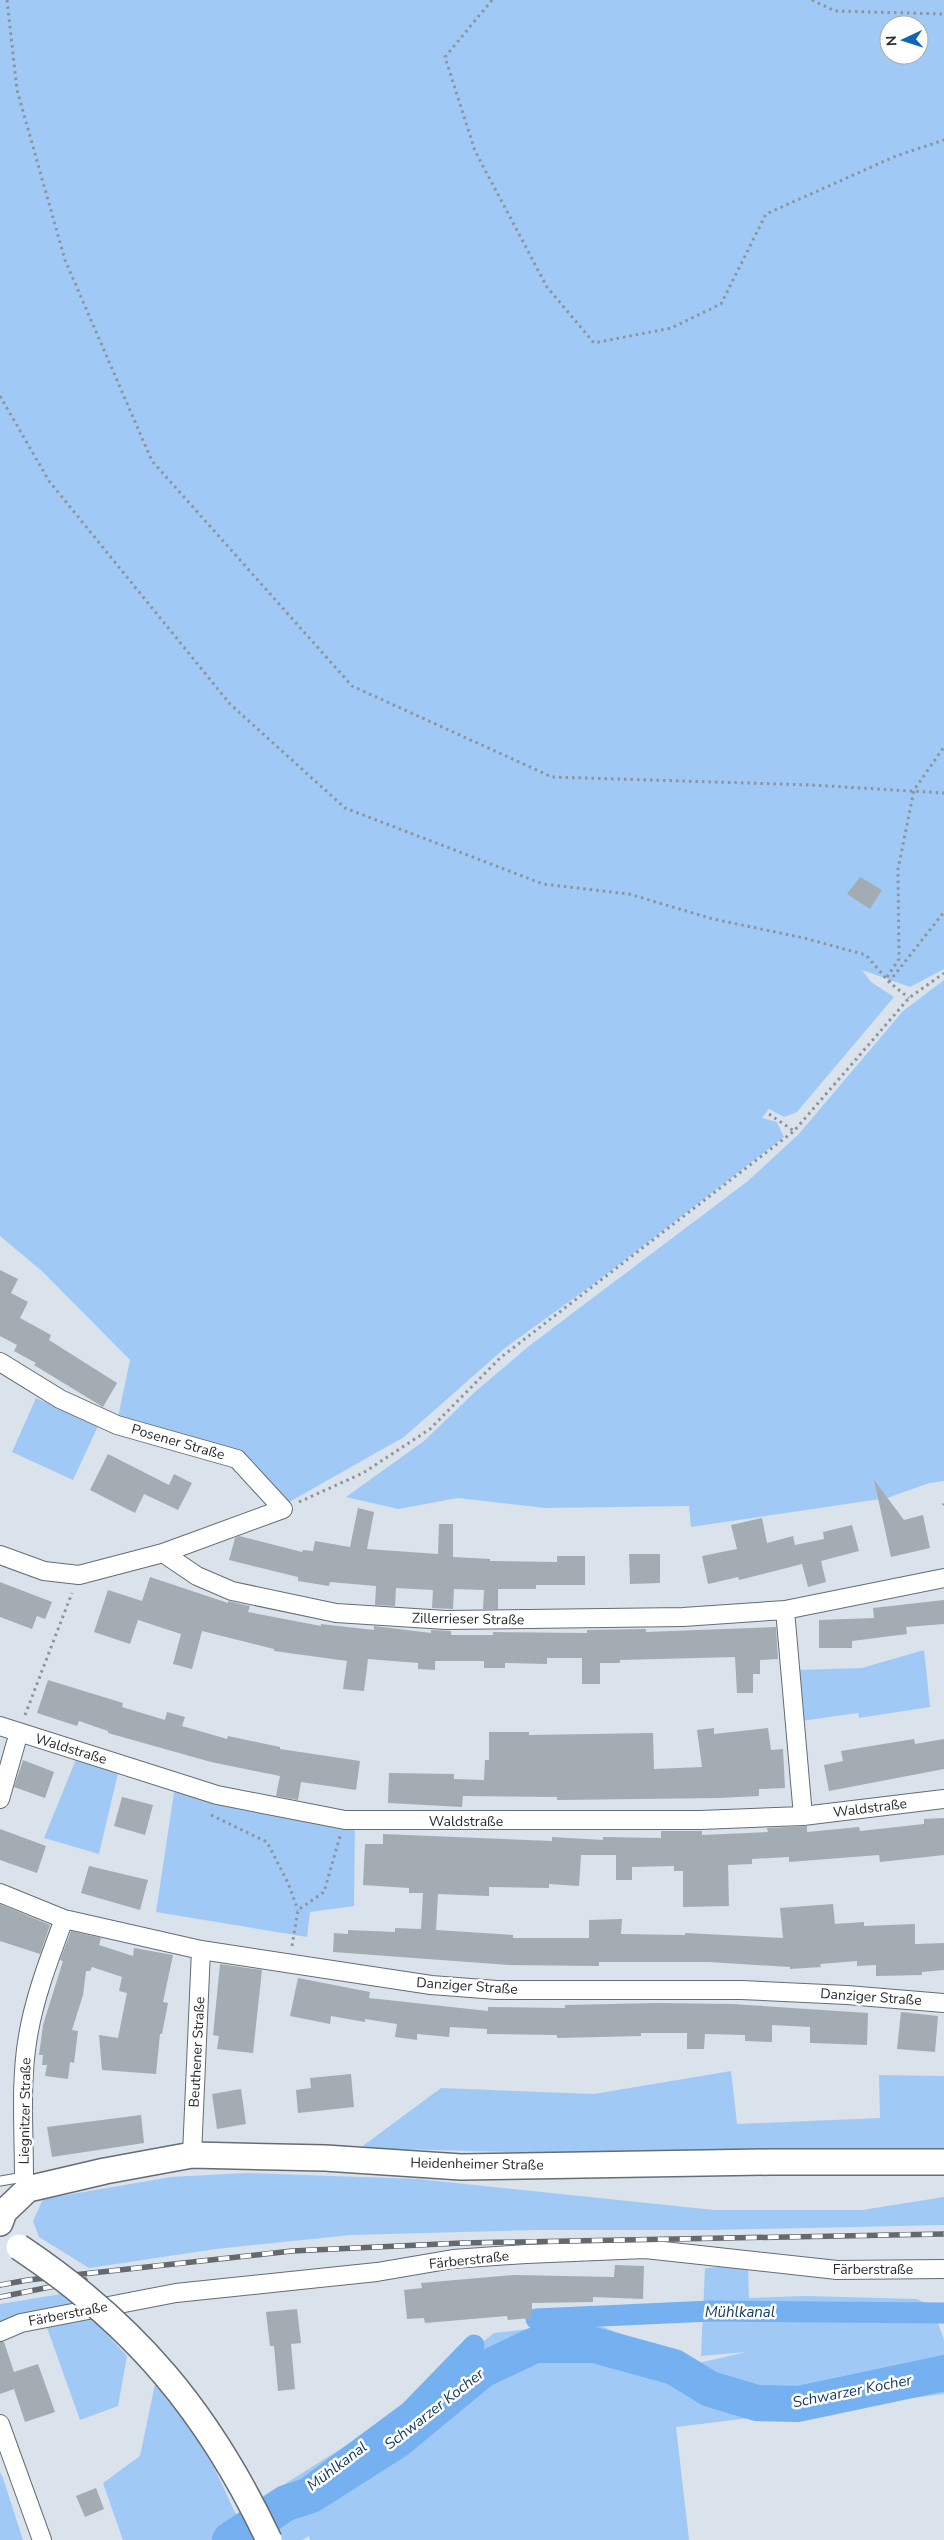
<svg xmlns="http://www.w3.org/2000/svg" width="944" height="2540" font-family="'Nunito Sans',sans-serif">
	<rect width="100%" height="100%" fill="#dae2eb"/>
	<!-- green -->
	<path fill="#a1c9f6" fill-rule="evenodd" d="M0,0h944v969l-34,18 -48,-17 9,12 23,15 -97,115 -13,5 -15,-8 -7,9 15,4 7,15 -189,146 -90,65 -101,89 -120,68 -45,-49 -122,-34 13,-62 -87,-88 -43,-36zM889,25h30v30h-30z
		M944,980v501l-15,2 -42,15 -196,29 -2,-21 -144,2 -87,-10 -60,11 -52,-12 78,-56 52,-50 53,-45 219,-165 50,-46 105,-124z
		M36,1398l62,28 -25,54 -61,-28z
		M924,1650l6,57 -71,11 -1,-5 -57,8 -5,-51 66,-2z
		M77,1757l42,12 -20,85 -55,-16z
		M175,1786l180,37 -1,83 -44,6 -3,25 -151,-25z
		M731,2071l6,53 143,-6 -1,-43 65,1v75l-359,3 -225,-6 81,-60 153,6z
		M246,2173l172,6 296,31h148l82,-13v28l-234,5h-172l-187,5 -135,14 -127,19 -50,-31 -6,-16 10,-22 128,-22z
		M748,2265l1,33 57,-2 111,3 15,7 12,34v54l-268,33 13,113h-379l-1,-4 -7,4h-20l-13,-46 119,-75 106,-86 97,-11 103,42 52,-12 -45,4 4,-88z
		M61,2294l38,32 28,30 -9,50 -38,14 -34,-95h-46v-21z
		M155,2384l48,60 45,96h-125l-20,-57 37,-27z
		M0,2472l3,6 20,62h-23z"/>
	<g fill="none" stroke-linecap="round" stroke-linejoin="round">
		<!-- canal -->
		<path stroke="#75b0f0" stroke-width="21" d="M536,2319l175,-8 233,2
			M286,2503l123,-91 65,-67"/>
		<!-- river -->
		<path stroke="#75b0f0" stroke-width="36" d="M230,2540l56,-37 25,-8 85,-54 86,-71 53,-25h59l80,22 36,22 47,14 41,1 146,-31"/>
	</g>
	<!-- building -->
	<path fill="#a3abb3" d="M860,877l22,13 -12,19 -23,-15z
		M0,1270l18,9 -7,14 17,9 -8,16 31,17 -2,5 68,43 -14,24 -69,-42 2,-2 -22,-12 3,-6 -17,-9z
		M108,1454l61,31 5,-11 18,9 -14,27 -34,-16 -9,19 -45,-23z
		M874,1480l30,40 19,-5 7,33 -39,9z
		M358,1508l16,4 -7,37 71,5 1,-30h14v33l37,2v2l67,1v-6h28v29h-49v4h-38v20h-15l1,-19 -30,-1 -1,20 -21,-1 1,-18 -37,-2 -1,18 -20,-1 1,-19 -46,-4 -1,4 -31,-5v-4l-69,-17 6,-22 4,-2 63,16 1,-2 10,1 2,-10 35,6z
		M762,1518l5,25 26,-7 2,9 29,-6 -1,-7 29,-7 7,26 -38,10 5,21 -18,5 -6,-23 -63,16 -1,-3 -30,7 -6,-28 35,-7 -6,-24z
		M629,1554h31v29l-30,1z
		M150,1577l78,26v-2l22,5 -2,6 73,14v-2l53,6v-4l57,7v-3l20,1v4h42v-3l94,1v-3l59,-1v3l130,-5 2,32 -18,1v14h-7v19h-16l-2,-36 -115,3v3h-20v21h-18v-26h-35v6l-42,-1v5h-21v-7h-49v9l-17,-1v-6l-50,-4 -4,32 -21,-2 4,-28 -73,-10v-2l-72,-18 -10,38 -19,-5 8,-30 -43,-14 -8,24 -36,-12 14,-42 34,11z
		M0,1582l52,20 -7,17 -8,-3 -5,13 -32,-12z
		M944,1600v24l-38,3 1,7 -55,7v7h-33v-28l55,-2 -1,-10z
		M48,1680l75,23 -1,4 43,13 2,-8 18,5 -3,9 45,13 1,-3 52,11v2l80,12 -4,29 -55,-8 -3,18 -22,-4 4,-20 -69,-14 -103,-29v-2l-29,-10 -2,5 -40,-13z
		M714,1728v6l54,-6 3,22 12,-1 2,39 -26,1v7l-40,2 -162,2v-3l-94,-1 -1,11 -74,-4 1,-30 65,1v5l30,1 1,-20h4v-28h40v3l124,-2 1,36 48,-2 -5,-37z
		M914,1739l1,5 29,-5v30l-115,22 -5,-26 19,-4 -2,-10z
		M23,1760l31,12 -9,26 -31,-11z
		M122,1797l31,8 -8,30 -31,-9z
		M944,1818v37l-64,7 -1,-7 -90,7v-5l-37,2v5l-24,1 1,41 -46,1v-36h-9v-5l-42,1v13h-16v-25h-35l-2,31 -30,-2v4l-60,-1v9l-51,-2 -2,36 77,5v3h76v-18l33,-1 -1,15 64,1v-2l98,5 -3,-30 53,-4 2,20 29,-2v4l51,-2v20l29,-1v27l-22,2v3l-46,1v-11l-19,1v-5l-37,3 1,3 -31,2v-2l-81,-5h-110v4l-90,-1 -176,-13 1,-19 14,1v-4l47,2v-4l26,1 2,-36h-14v-5l-46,-3 2,-41h18v-10l169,7v-4l51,3v-3l58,1v-7h41v4l66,-3 -1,-4 40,-2v6l52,-5 1,4 64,-7v-5z
		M0,1829l46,17 -9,27 -37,-13z
		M89,1866l59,14 -8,30 -59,-17z
		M0,1904l50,21 -10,29 -40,-13z
		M71,1931l30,7 -2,7 34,11 1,-8 39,7 -10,47 5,1 -6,31h-2l-4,40 -54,-4 -3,-35 19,3 9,-45 -8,-2 3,-14 -30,-10 -2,4h-4l-3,24 -11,35 6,1 -4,32 -4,-1 -2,17 -23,-3 2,-11h-5l1,-10h-4l4,-30 20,-64 -3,-1z
		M220,1964l42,6 -9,83 -36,-4 2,-13 -6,-1z
		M298,1978l72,14 -1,6 119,13v-4l77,1v-3l91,-2 76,1 136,9 -1,32 -57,-2v-16l-38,-2v17l-27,-1v-6l-40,-1 -1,15h-17v-16h-46v3l-84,2v-3l-70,-1v-5l-37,-2 -1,10 -32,-3v6l-22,-3 2,-13 -32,-5v3l-34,-6 -1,8 -40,-8z
		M901,2012l37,4 -3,36 -38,-3z
		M351,2074l3,33 -56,6 -2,-23 15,-2 -1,-10z
		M241,2089l5,35 -29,5 -5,-35z
		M141,2115l3,28 -92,14 -5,-30z
		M615,2265l29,1 -1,33 -50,-2v5l-61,1v15l-24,2 -1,-4 -82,7 -1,-5 -17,1 -3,-29 18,-2 -1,-5 93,-8 100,2z
		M297,2309l4,34 -10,1 4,45 -17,2 -4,-45h-4l-4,-34z
		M0,2342h4l10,30 24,-8 17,48 -30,10 -11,-33 -14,5z
		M96,2488l8,21 -19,8 -9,-21z"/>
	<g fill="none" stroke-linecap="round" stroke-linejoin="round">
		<defs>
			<path id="lane" d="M0,2181l24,-4"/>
			<path id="street" d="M0,1362l60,37 57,26 120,34 46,50 -120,44 -84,22 -35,-4 -44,-16
				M163,1553l34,23 35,15 104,22 110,7 237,-3 102,-7 159,-32
				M785,1610l18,206
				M0,1726l217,69 128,25h355l103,-4 141,-17
				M0,1799l19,-67
				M0,1893l64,26 137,31 230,35 66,5h244l106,5 97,8
				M192,2155l9,-205
				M28,2189l-4,-12c0,-47 -4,-95 4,-141 7,-41 22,-79 36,-117
				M0,2332l21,-9 155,-30 201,-21 76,-13 73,-5 119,-5 192,21 107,-1
				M0,2424l42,116"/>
			<path id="secondary" d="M0,2223l4,-11 24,-23 77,-18 87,-16 133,3 136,9 309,-5h174"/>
		</defs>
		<!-- lane casing -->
		<use href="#lane" stroke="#656c74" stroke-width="11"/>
		<!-- street casing -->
		<use href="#street" stroke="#656c74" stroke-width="20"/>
		<!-- secondary casing -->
		<use href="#secondary" stroke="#656c74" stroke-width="28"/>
		<!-- path -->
		<path stroke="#8e949b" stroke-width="3" stroke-dasharray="2.5 4" stroke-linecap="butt" d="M7,0l10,90 48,170 87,201 200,225 200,91 260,8 132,8
			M492,0l-47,57 30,94 72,136 47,56 77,-15 50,-24 45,-90 130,-58 48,-16
			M812,0l23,11 109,3
			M0,396l49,85 181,223 115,104 198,76 86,10 84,25 91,19 62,17 23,27 20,16
			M887,977l12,-18 -1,-90 16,-79 30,-43
			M889,982l55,-70
			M769,1114l25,17
			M299,1502l64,-29 67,-44 70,-71 294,-227 115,-133 35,-25
			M943,1505l1,-1
			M25,1715l47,-122
			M211,1815l56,27 21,41 10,27
			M292,1946l6,-36 26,-18 16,-56"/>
		<!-- lane -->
		<use href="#lane" stroke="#fff" stroke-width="9"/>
		<!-- street -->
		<use href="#street" stroke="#fff" stroke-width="18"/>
		<!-- secondary -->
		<use href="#secondary" stroke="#fff" stroke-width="25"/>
		<defs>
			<path id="rail" d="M0,2285l28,-5 264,-29 170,-8 482,-9
				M0,2297l85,-17"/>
		</defs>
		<!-- rail casing -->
		<use href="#rail" stroke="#64696f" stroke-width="5.5"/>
		<!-- rail -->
		<use href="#rail" stroke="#fff" stroke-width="4" stroke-dasharray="11" stroke-linecap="butt"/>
		<defs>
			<path id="secondary-bridge" d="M19,2247c117,78 190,166 250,293"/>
		</defs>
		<!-- secondary-bridge casing -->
		<use href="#secondary-bridge" stroke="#656c74" stroke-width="28" stroke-linecap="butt"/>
		<!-- secondary-bridge -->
		<use href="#secondary-bridge" stroke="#fff" stroke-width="25"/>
	</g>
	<g text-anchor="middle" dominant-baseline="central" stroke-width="5" stroke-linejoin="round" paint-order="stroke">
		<!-- street labels -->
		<g font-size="14" fill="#292c30" stroke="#fff">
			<text transform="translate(178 1442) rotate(16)">Posener Straße</text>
			<text transform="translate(468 1619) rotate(1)">Zillerrieser Straße</text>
			<text transform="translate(71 1749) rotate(17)">Waldstraße</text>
			<text transform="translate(870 1808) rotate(-7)">Waldstraße</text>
			<text x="466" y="1821">Waldstraße</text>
			<text transform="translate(467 1986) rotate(4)">Danziger Straße</text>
			<text transform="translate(871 1997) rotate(4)">Danziger Straße</text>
			<text transform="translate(197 2052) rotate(-87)">Beuthener Straße</text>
			<text transform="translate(25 2111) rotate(-89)">Liegnitzer Straße</text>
			<text transform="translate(477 2164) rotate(1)">Heidenheimer Straße</text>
			<text transform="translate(469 2260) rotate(-6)">Färberstraße</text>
			<text x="873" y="2269">Färberstraße</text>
			<text transform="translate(68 2314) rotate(-11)">Färberstraße</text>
		</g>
		<!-- water labels -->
		<g font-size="15" font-style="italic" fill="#113b64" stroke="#fff">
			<text x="740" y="2312">Mühlkanal</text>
			<text transform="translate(852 2391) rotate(-11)">Schwarzer Kocher</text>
			<text transform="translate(434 2409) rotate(-38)">Schwarzer Kocher</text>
			<text transform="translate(337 2466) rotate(-37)">Mühlkanal</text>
		</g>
	</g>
	<!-- north arrow -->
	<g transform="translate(904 40) rotate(266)"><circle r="24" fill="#ffffff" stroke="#a9abac"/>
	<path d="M0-4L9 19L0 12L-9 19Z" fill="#0c66b3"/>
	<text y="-8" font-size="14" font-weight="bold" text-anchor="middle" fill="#292c30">N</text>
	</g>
</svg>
